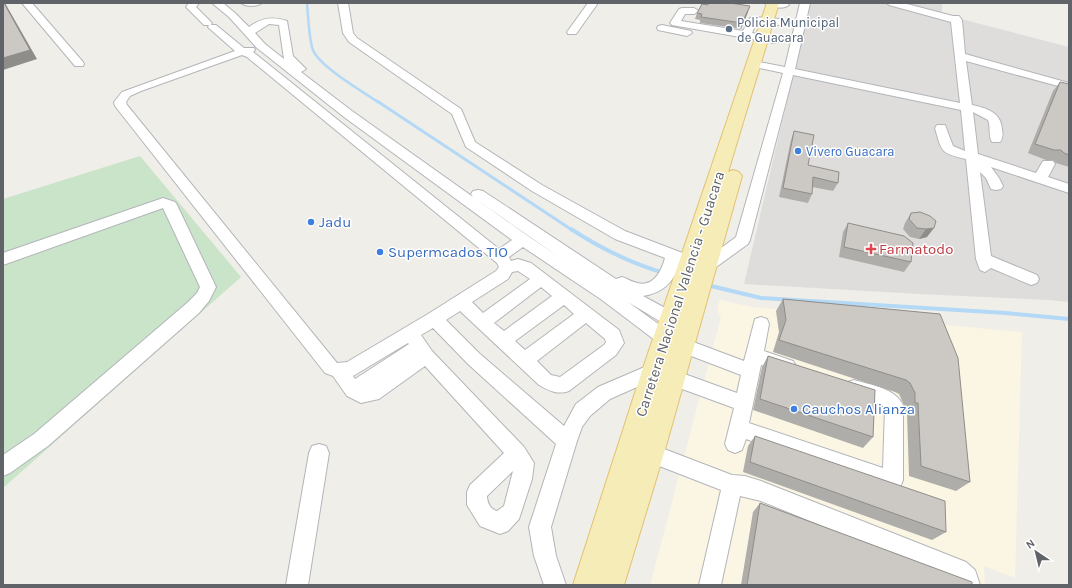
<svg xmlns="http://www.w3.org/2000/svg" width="1072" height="588" font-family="Karla,sans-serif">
	<rect width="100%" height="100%" fill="#f0eee9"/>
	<!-- commercial -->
	<path fill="#fbf5e3" d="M720,300l33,7 269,25 -7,246 -31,-12 1,19h-335l71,-268 -4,-7z"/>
	<!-- industrial -->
	<path fill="#dfdddb" d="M810,3h132v11l127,33v255l-21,-2 -129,-6 -175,-10z"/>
	<!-- green -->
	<path fill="#c9e4c9" d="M140,156l101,121 -238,211v-289z"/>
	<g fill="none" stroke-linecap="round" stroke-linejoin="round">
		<!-- stream-far2 -->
		<path stroke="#b3d9f6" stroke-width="2.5" d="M307,3c1,11 2,37 6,47 6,16 50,42 65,52"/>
		<!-- stream-far1 -->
		<path stroke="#b3d9f6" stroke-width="3" d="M377,101l195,129"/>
		<!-- stream -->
		<path stroke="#b3d9f6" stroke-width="4" d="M571,229c29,19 59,34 93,44
			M707,285l54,13 245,15 63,6"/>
		<defs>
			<path id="minor" d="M22,3h10l51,59 1,2 -1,2h-8z
				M189,3h10l-3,4 16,16 -1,2h5l28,23h10l1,2 -2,2 246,197 13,-9 -168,-123 -87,-69 -28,-31 -17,-14h11l12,10 14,14c12,-9 24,-11 38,-6l6,35 13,13 -5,3 51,39 176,125 31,21 -86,-60 -2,-3 2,-3 5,-1 5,1 133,88 6,-2c4,1 8,4 12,5 18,7 27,-9 31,-24l-50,-19 -83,-48 -66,-44 -14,-33 -103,-72 -6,-9 -5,-30h10l5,30 4,5 104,71 14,33 67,43 83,46 68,26 12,3 31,-23 47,-164 -33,-7 -1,-2 5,-3 31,6 15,-64h10l-15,66 165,34 -9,-81 -62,-17 -2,-2h16l50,13h6l3,4 3,34 104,29v6l-103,-28 6,44c14,3 29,7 30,24 1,5 1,9 -2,13h-8c-4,-6 -1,-15 -4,-22l-15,-8 5,42 58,19 7,-12h10l2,3 -7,13 21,7v9l-78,-26 8,11 4,8 -2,3 -5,1 -5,-1 -5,-11 -6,-6 11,84 46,19 2,4 -2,4 -6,2 -40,-17 -6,4 -5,-2 -4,-11 -10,-100c-26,-6 -24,-7 -31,-31l2,-3h8l8,21 12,5 -4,-41 -168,-35 -43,165 -2,4 -36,26 -5,2 -28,-8c-5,18 -16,29 -36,32l35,19 2,5 -2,5 -6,2 -6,-2 -38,-23 44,32 72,27 11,-42 6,-2 6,2 2,5 -5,27 29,10 3,5 -3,5 -6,2 -26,-8 -12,58 134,45 2,-60 -3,-3 -34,-11 -3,-6 3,-6 6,-2c17,5 41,8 49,25v75l-3,7 -7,3 -7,-1 -140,-50 -4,11 -7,3 -7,-3 -3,-6 9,-36 -79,-29 -45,20 -20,17 -8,11 -5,14 -26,86 5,29 10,29h-22l-10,-29 -5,-29 27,-83 -88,-80 -35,-36 -12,7 11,16 92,96 10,16 -2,16 -13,40 -11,12 -8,3 -20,-8 -13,-21v-13l3,-7 34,-32 -79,-87 -46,33 -18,4 -14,-7 -14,-20 -8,-3 -210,-267 -1,-4 8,-10 113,-41 -25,-22 -2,-2 1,-2h-5l-18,-18zM269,24l10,1 5,34 -19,-15 -10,-11zM242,55l5,2 250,206 2,4 -3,4 -68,43 -81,48 -10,1 -210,-258 -1,-3 4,-6 11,-5zM523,247l79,53 58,44 81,31 -4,18 -83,-30 -56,24 -22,17 -12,22 -84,-72 -34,-34 14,-9 79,74c10,6 19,10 30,6l47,-36 8,-12 -5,-13 -88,-67 -13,-4 -7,2 -2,-4zM518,271l12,8 -47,34 -11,-11 36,-23 4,-7zM541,287l11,9 -48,35 -10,-8zM564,305l10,9 -49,36 -10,-9zM586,323l19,16 1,3 -2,3 -44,32 -9,-2 -14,-14zM408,343l1,1 -54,35 -2,-3zM513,471l-9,35 -7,5c-7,-2 -10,-9 -10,-15z
				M241,3h21c-5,4 -16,4 -21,0z
				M588,3h10l-22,31h-8l-1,-2z
				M729,3h14l-5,3 -7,-1z
				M764,3h23l2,2c-6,5 -19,2 -25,-2z
				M682,8h12l5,3 -5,3h-9l-4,7 62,10 7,-13 3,-1 27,2 5,3 -5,3 -24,-2 -4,10 26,5 1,2 -1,2 -4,1 -102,-18 -2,-2 9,-14z
				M662,25l29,6 1,2 -5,3 -29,-6 -1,-2 1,-2z
				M163,198l12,4 2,3 39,82 -7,14 -10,12 -151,133 -38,27 -7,3v-21l31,-21 153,-131 10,-10 3,-6 -37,-79 -160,57v-12z
				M319,444l7,2 3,7 -21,132h-22l23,-132 3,-7z
				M651,444l81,31 13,1 16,5 205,81 9,8 5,15h-22l-8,-7 -189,-77 -21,-5 -19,89h-22l22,-95 -77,-30 -3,-7 3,-7z"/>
			<path id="major" d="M767,3h12l-51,169 5,-2 6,2 3,4 -78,277 -40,132h-51l69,-214z"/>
		</defs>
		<!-- minor casing -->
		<use href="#minor" stroke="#b3b5b9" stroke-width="2"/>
		<!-- major casing -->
		<use href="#major" stroke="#e2c270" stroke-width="2"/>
		<!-- minor -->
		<use href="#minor" fill="#fff" fill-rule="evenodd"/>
		<!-- major -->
		<use href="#major" fill="#f6ecb8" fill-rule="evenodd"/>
	</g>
	<!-- wall -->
	<path fill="#afada9" d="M748,12l-7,17 -41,-6v-3l-5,-1 2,-6z
		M1060,82l9,2v83l-13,-4 -3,-3h-7l-18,-7 25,-62z
		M794,131l14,34 30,18 -5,8 -21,-4v7l-4,9 -29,-6 12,-57z
		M911,213l19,3 -3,21 -8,2 -9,-2 -7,-8 2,-6z
		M848,223l63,39 -7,10 -65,-15 4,-25z
		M783,299l157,15 30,168 -14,9 -47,-15 -2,-62h-3v-9l-5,-11 -4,-2 -122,-40 6,-20 -3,-21z
		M768,356l105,81 -10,11 -110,-38 9,-43z
		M755,436l191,96 -14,8 -189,-68 5,-26z
		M760,503l212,82h-231l12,-73z"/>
	<!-- shaded-wall -->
	<path fill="#8f8d8a" d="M4,3h1l32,56 -34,11z
		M750,6l-2,6 -7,17 1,-6z
		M934,228l-7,9 -8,2 7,-10z"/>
	<!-- building -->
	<path fill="#ccc9c5" stroke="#8f8d8a" d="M3,3h1l26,47 -27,8z
		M708,3h22l20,3 -8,17 -41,-6 1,-3 -5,-1 5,-9 6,1z
		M1060,82l9,2v71l-5,-2 -3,-3h-7l-19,-6z
		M794,131l20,4 -6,30 31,7 -1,11 -25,-6 -1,17 -29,-6z
		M920,212l10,4 6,5 -2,7 -8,1 -9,-1 -8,-9 2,-6z
		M848,223l56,13 9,7 -2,19 -67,-15z
		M783,299l157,15 18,44 12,124 -49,-16 -3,-63h-3v-10l-5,-10 -4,-3 -127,-40 7,-20z
		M768,356l107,34 -2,47 -113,-38z
		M755,436l190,65 1,31 -196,-70z
		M760,503l212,79v3h-225z"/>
	<!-- markers -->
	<circle fill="#5c6f8a" stroke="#fff" stroke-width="1.5" cx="729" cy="29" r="4"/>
	<g fill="#3f7fe0" stroke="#fff" stroke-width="1.5">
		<circle cx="798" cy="151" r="4"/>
		<circle cx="311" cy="222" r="4"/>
		<circle cx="380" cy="252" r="4"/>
		<circle cx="794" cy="409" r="4"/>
	</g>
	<path fill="#e0444e" stroke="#fff" stroke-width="1.5" d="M869 243h4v4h4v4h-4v4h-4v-4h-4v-4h4z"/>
	<g text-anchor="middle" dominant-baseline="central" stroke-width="3" stroke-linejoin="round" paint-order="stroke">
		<!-- far-service labels -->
		<g font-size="13" fill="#4e5e75" stroke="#fff" text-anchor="start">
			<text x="737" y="22">Policia Municipal<tspan x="737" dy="15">de Guacara</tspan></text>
		</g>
		<!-- far-shop labels -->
		<g font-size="13" fill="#366cbe" stroke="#fff" text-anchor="start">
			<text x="806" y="151">Vivero Guacara</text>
		</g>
		<!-- shop labels -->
		<g font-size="15" fill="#366cbe" stroke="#fff" text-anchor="start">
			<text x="319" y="222">Jadu</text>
			<text x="388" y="252">Supermcados TIO</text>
			<text x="802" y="409">Cauchos Alianza</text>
		</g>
		<!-- health labels -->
		<g font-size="15" fill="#be3a42" stroke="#fff" text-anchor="start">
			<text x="879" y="249">Farmatodo</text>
		</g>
		<!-- street labels -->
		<g font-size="15" fill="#606367" stroke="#fff">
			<text transform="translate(680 294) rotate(-72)">Carretera Nacional Valencia - Guacara</text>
		</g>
	</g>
	<!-- border -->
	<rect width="1072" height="588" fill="none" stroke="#606367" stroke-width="8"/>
	<!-- north arrow -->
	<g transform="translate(1036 552) rotate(325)" stroke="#ffffff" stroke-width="3" paint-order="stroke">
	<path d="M0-3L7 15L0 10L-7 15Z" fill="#606367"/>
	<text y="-6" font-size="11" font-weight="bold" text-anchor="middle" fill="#606367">N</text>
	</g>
</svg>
